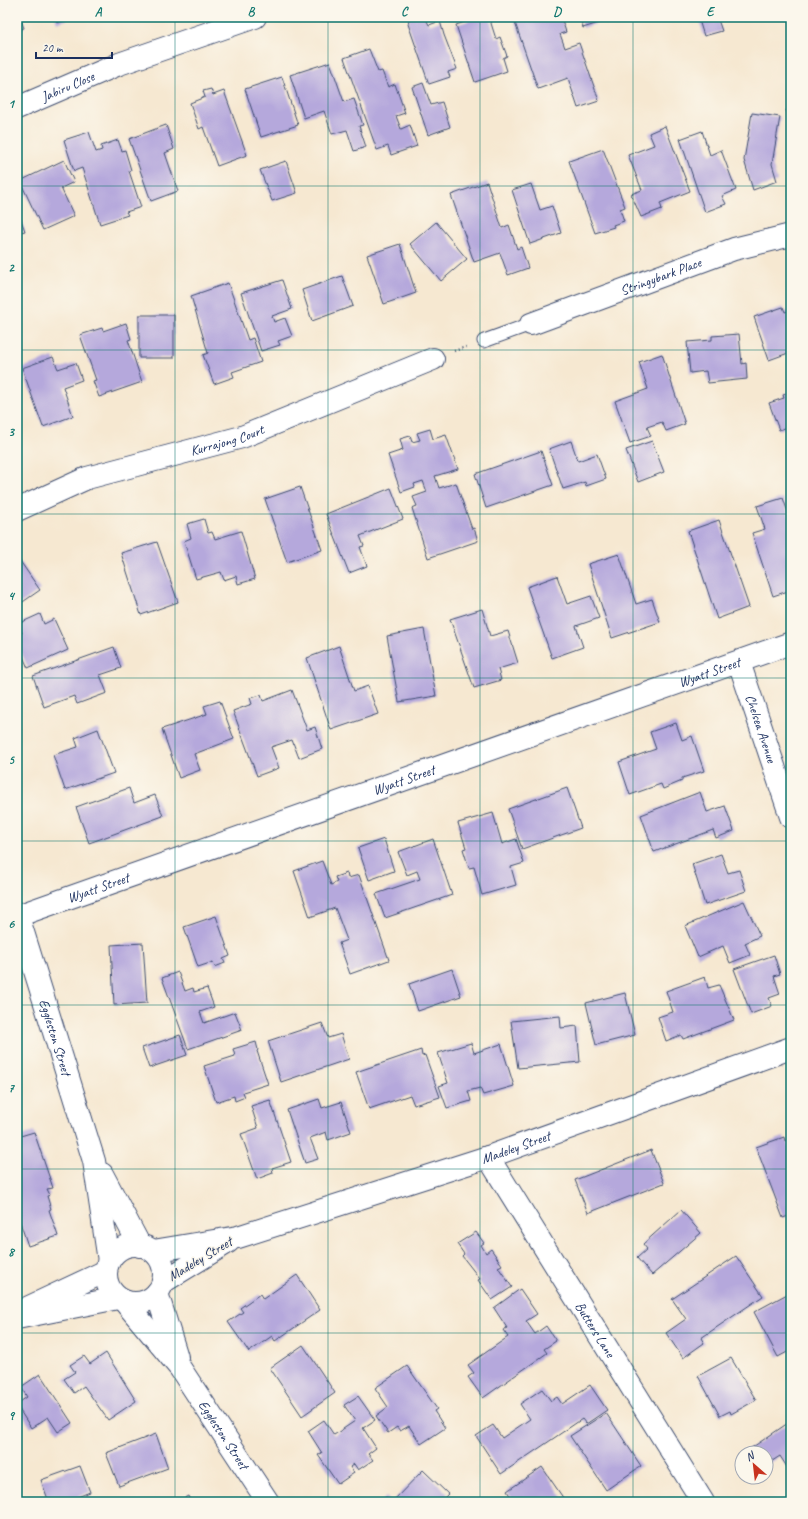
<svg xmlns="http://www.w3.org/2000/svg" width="808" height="1519" font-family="Caveat,sans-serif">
	<rect width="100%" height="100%" fill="#fbf7ec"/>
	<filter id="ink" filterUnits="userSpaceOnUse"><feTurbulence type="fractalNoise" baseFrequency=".025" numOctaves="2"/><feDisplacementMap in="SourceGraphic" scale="8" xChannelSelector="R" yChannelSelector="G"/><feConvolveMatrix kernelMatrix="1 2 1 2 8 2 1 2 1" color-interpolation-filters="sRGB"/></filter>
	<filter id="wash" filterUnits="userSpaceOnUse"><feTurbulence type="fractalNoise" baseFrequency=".012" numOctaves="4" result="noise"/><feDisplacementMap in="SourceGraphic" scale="16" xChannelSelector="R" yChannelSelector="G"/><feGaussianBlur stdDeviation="0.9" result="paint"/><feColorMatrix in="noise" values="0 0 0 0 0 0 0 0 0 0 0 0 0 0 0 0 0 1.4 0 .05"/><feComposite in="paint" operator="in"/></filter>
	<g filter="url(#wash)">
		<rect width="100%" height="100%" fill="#f6e8d1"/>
		<g id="blocks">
			<!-- building -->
			<path fill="#b5a8dc" d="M17,17h3l4,11 -7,3z
				M55,17h19l-17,6z
				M410,17h15l4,8 11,-4 4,14 13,34 -9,3 2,5 -21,7 -21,-60z
				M479,17h10l7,22 4,-2 7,19 -4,2 4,13 -32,11 -19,-57z
				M513,17h48l5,15 -6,2 5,14 14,-5 20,58 -21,7 -10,-30 -30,11z
				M580,17h37l-34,11z
				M698,17h19l5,14 -18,5z
				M369,49l9,23 4,-1 6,16 7,-3 10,29 -9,3 5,13 9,-4 7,21 -26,9 -3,-9 -11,4 -33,-92z
				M330,62l14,40 10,-3 9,26 -4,1 7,21 -12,4 -7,-21 -15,4 -8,-23 -20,7 -14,-43z
				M282,77l16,48 -37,12 -16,-48z
				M423,83l8,22 11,-3 8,25 -22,8 -16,-48z
				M211,89l2,6 11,-4 23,64 -30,11 -14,-39 -4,2 -9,-26 15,-6 -2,-6z
				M791,109v13l-5,-12z
				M752,113l28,4 -8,47 5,17 -24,9 -9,-30z
				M166,125l8,24 -9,4 13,38 -27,10 -22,-62z
				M665,126l25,65 -30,12 2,6 -21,8 -10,-23 11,-4 -14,-35 26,-10 -5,-12z
				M702,131l8,24 11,-5 15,40 -14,6 4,8 -21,8 -25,-73z
				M89,132l7,20 6,-2 -1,-4 17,-6 4,11 3,-1 6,20 -2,1 12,36 -15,5 2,3 -28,9 -18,-56 -8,3 -10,-31z
				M603,149l22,58 -5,2 4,12 -11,4 1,2 -19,6 -26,-72z
				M64,160l10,22 -13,6 13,28 -31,14 -23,-49z
				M286,161l11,32 -25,8 -12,-31z
				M487,182l15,46 7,-3 8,24 4,-2 7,21 -20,7 -8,-22 -26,9 -23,-67z
				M531,184l9,26 12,-4 9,27 -31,11 -18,-54z
				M17,209l8,22 -8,2z
				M436,222l31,37 -26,22 -31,-37z
				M400,244l16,49 -32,11 -17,-49z
				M342,276l11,30 -41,15 -10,-31z
				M282,280l10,29 -20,7 2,6 11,-4 7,18 -14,5 2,4 -19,6 -20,-58z
				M228,283l20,57 5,-2 8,24 -29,10 2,5 -20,7 -11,-29 5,-2 -17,-57z
				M783,307l2,5 6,-2v28l-4,1 4,13 -22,8 -15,-43z
				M139,315h35v43h-35z
				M126,323l5,16 -3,1 14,42 -43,15 -6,-16 3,-1 -16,-45 22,-7 1,3z
				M739,334l3,30 4,-1 1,16 -39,4 -2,-12 -16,2 -3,-31 25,-2v-4z
				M662,354l23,70 -19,7 -4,-9 -15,5 4,9 -21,7 -15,-42 33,-12 -9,-27z
				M53,357l5,12 18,-6 6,17 -19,7 10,29 -30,11 -21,-59z
				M791,392v34l-12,4 -10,-27 15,-5 -1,-3z
				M430,429l3,10 13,-4 12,34 -23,7 4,12 17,-5 16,46 2,-1 4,13 -50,17 -16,-50 5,-2 -4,-9 14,-5 -4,-11 -9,3 1,3 -14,5 -13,-37 15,-5 -3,-11 10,-3 2,6 8,-2 -3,-7z
				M571,441l7,20 19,-7 9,25 -20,7 -1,-4 -22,7 -14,-40z
				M652,441l12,31 -26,10 -12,-32z
				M541,451l12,34 -67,23 -11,-34z
				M300,487l22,63 -35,12 -22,-63z
				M391,488l12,31 -43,17 4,10 -4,1 7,19 -18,7 -23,-59z
				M783,498l8,23v69l-18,6 -21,-63 13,-4 -8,-23z
				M204,519l4,14 4,-1 3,7 26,-8 14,48 -17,5 -2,-8 -12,4 -3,-8 -25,7 -12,-38 7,-3 -4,-14z
				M719,520l30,87 -32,12 -29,-88z
				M157,542l21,60 -37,13 -20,-62z
				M619,554l17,50 16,-5 8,23 -48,16 -24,-74z
				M20,561l20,29 -23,16v-42z
				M557,576l10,28 24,-8 8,22 -23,8 7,21 -31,11 -25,-71z
				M482,609l8,27 18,-5 10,32 -20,6 3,11 -27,8 -24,-69z
				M40,614l4,10 10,-5 14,31 -40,18 -11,-25v-7l5,-3 -4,-9z
				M424,629l12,67 -37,6 -12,-66z
				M339,646l15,45 14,-5 10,28 -47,16 -24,-72z
				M114,647l7,21 -21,7 7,18 -30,11 -3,-8 -30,11 -11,-31z
				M292,690l15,40 8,-3 7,22 -23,9 -7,-18 -21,7 8,21 -22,8 -24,-65 19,-7 -2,-6 11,-3 2,6z
				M220,701l14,38 -40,15 6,16 -21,8 -17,-49 45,-15 -3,-8z
				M676,723l6,17 10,-4 12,35 -22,7v3l-19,8 -2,-5 -31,11 -11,-33 37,-13 -6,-17z
				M98,729l16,44 -49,17 -12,-35 25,-8 -3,-9z
				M129,788l5,15 21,-8 8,21 -74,27 -13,-36z
				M567,788l14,40 -59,21 -14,-40z
				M700,792l7,20 18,-6 9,25 -18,7 -3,-8 -59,22 -13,-37z
				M493,813l9,31 14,-5 8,24 -13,4 5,18 -34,10 -8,-28 -5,1 -6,-19 3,-1 -8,-25z
				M384,839l10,32 -25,9 -11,-32z
				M433,839l19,56 -67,23 -9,-24 44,-15 -3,-8 -10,4 -9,-23z
				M721,854l7,19 11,-3 7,21 -41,14 -13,-41z
				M322,861l9,24 6,-3 -2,-5 12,-4 1,5 11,-3 30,85 -39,14 -11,-31 8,-3 -12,-32 -25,9 -16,-46z
				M744,901l16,35 -15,7 5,12 -20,8 -7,-17 -25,11 -13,-31z
				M216,916l14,40 -7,3 2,4 -10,4 -2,-5 -15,5 -14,-40z
				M143,943l4,60 -33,2 -3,-60z
				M774,955l6,19 -6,2 6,18 -11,4 3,8 -21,8 -17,-45z
				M452,969l9,27 -43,15 -9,-27z
				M178,972l7,19 8,-3 1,4 13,-4 7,19 -14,5 4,11 31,-11 7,18 -54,19 -26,-71z
				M705,977l3,11 11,-3 15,35 -51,19 -2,-4 -15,6 -8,-24 15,-5 -7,-21z
				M625,993l10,42 -39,10 -10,-42z
				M560,1016l1,12 16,-2 3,36 -62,6 -7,-47z
				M322,1023l6,15 13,-4 8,25 -68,23 -13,-41z
				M180,1035l7,20 -38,13 -7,-20z
				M256,1042l2,8 -1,1 11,33 -25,8 2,5 -10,4 -1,-5 -18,6 -12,-36 31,-10 -2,-7z
				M471,1043l3,10 27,-9 13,42 -31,9 -3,-7 -12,3 3,10 -24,7 -8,-22 9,-3 -10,-30z
				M421,1050l1,6 3,-1 15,42 -26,8 -4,-10 -41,14 -13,-37z
				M319,1099l3,9 19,-6 10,30 -23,8 -2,-8 -16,6 8,21 -13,4 -18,-53z
				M270,1100l21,62 -19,6 1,5 -16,6 -16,-45 17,-6 -7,-22z
				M34,1132l19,56 -6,1 3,6 -3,1 4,13 -2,1 9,26 -30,10 -11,-33v-76z
				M784,1137l1,4 2,-1 4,9v66l-8,3 -27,-71z
				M651,1150l13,33 -76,30 -13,-33z
				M681,1210l20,23 -49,42 -15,-17 10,-9 -4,-5z
				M476,1232l8,11 -3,2 5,8 5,-4 11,16 -4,2 14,20 -20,13 -14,-20 2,-1 -18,-23 2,-2 -7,-10z
				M736,1256l27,40 -62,42 3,5 -21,15 -17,-25 20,-14 -14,-20z
				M297,1275l23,35 -45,31 -3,-5 -23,16 -21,-30 15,-10 -3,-4 20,-14 3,5z
				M520,1289l17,25 -11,7 9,13 11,-8 10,15 -12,8 3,4 -64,45 -15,-21 6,-4 -6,-8 40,-28 -5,-7 4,-2 -13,-20z
				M789,1293l2,5v52l-13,7 -24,-45z
				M303,1345l32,48 -33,23 -32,-48z
				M106,1353l30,48 -28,19 -24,-34 -10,7 -10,-14 11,-7 -5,-7 14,-9 6,8z
				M731,1358l25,42 -25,14 -1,-3 -10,5 -22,-40z
				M407,1366l30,43 -3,2 11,17 -24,16 -12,-18 -9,5 -3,-4 -9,6 -12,-17 12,-9 -13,-19z
				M40,1374l32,49 -14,9 -10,-15 -17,11 -14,-22v-2l10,-7 -6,-10z
				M590,1385l17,25 -21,14 -4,-5 -81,55 -25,-38 17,-11 9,13 28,-19 -10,-15 22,-15 9,12 6,-4 5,7z
				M358,1396l17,24 -12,8 13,20 -8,6 5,6 -15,10 -4,-6 -4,3 4,6 -16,11 -20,-29 4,-2 -14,-22 16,-11 10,15 21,-14 -11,-16z
				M606,1413l35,53 -35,24 -36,-54z
				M791,1421v44l-4,2 -7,-11 -14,9v-12h-22z
				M156,1434l12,34 -49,18 -13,-33z
				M80,1466l10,26 -25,10h-16l-8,-22z
				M542,1467l24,35h-52l-7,-11z
				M423,1470l25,24 -8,8h-48z
				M188,1496l3,6h-15z
				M386,1497l5,5h-10z"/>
		</g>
	</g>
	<g filter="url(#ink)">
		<use href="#blocks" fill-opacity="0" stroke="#3c4b6f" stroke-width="1"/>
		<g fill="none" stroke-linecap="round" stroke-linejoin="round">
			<defs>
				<path id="service" d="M484,341l47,-17"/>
				<g id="minor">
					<path id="s1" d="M17,108l102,-44 136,-47"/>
					<path id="s2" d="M531,324l203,-75 57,-14"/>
					<path id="s3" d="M17,510l70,-32 155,-41 191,-78"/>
					<path id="s4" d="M739,662l52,155"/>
					<path id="s5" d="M17,913l77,248 15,100"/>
					<path id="s6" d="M17,916l774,-273"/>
					<path id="s7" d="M488,1157l215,345"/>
					<path d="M102,1174l38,72"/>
					<circle cx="135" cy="1274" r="29"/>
					<path id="s8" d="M153,1251l85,-14 250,-80 303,-109"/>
					<path d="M163,1282l65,-40"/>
					<path d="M157,1293l20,64"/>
					<path id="s9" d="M124,1301l56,67 88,134"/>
					<path d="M27,1308l79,-37"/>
					<path d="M17,1318l101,-20"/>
				</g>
			</defs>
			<!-- service casing -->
			<use href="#service" stroke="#3c4b6f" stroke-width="15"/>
			<!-- minor casing -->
			<use href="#minor" stroke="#3c4b6f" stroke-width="24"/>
			<!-- path -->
			<path stroke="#3c4b6f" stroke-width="2.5" stroke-dasharray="1 3" stroke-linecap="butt" d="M454,351l12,-4"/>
			<!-- service -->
			<use href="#service" stroke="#fff" stroke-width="13"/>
			<!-- minor -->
			<use href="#minor" stroke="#fff" stroke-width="22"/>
		</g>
	</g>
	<!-- grid -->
	<path fill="none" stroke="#0f766e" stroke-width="1" stroke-opacity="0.55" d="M175,17v1485M328,17v1485M480,17v1485M633,17v1485M17,186h774M17,350h774M17,514h774M17,678h774M17,841h774M17,1005h774M17,1169h774M17,1333h774"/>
	<g text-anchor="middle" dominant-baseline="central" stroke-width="3" stroke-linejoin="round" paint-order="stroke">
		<!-- street labels -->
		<g font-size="14" fill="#1b2f5e" stroke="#fbf7ec">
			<text stroke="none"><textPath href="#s1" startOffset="55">Jabiru Close</textPath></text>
			<text stroke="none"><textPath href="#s2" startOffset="138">Stringybark Place</textPath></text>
			<text stroke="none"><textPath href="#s3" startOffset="222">Kurrajong Court</textPath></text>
			<text stroke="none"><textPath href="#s6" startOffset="734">Wyatt Street</textPath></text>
			<text stroke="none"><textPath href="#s4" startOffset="70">Chelsea Avenue</textPath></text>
			<text stroke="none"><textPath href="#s6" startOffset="410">Wyatt Street</textPath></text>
			<text stroke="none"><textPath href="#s6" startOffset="86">Wyatt Street</textPath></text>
			<text stroke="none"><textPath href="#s5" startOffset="130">Eggleston Street</textPath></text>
			<text stroke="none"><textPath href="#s8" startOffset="378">Madeley Street</textPath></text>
			<text transform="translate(200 1259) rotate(-31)">Madeley Street</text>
			<text stroke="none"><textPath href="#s7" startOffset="203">Butters Lane</textPath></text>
			<text stroke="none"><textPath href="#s9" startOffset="167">Eggleston Street</textPath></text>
		</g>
	</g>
	<!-- margin -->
	<rect width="808" height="1519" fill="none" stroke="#fbf7ec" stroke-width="44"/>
	<!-- north arrow -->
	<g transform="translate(754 1465) rotate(332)"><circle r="19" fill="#fbf7ec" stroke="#a1a7b3"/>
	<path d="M0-3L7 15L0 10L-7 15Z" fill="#c8321e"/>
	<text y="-6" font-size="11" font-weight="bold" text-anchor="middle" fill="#1b2f5e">N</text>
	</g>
	<!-- scale -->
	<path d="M36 52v6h76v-6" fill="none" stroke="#1b2f5e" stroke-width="2"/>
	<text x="42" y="52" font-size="12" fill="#1b2f5e" stroke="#fbf7ec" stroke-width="3" paint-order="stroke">20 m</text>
	<rect x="22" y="22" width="764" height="1475" fill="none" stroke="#0f766e" stroke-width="1.5"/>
	<g font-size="13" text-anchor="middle" font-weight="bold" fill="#0f766e">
		<text x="98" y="16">A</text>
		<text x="251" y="16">B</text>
		<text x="404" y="16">C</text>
		<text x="557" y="16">D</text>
		<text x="710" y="16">E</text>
		<text x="11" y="108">1</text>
		<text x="11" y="272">2</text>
		<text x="11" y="436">3</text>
		<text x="11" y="600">4</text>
		<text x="11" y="764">5</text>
		<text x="11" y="928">6</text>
		<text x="11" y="1092">7</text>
		<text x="11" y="1256">8</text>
		<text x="11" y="1420">9</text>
	</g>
</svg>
